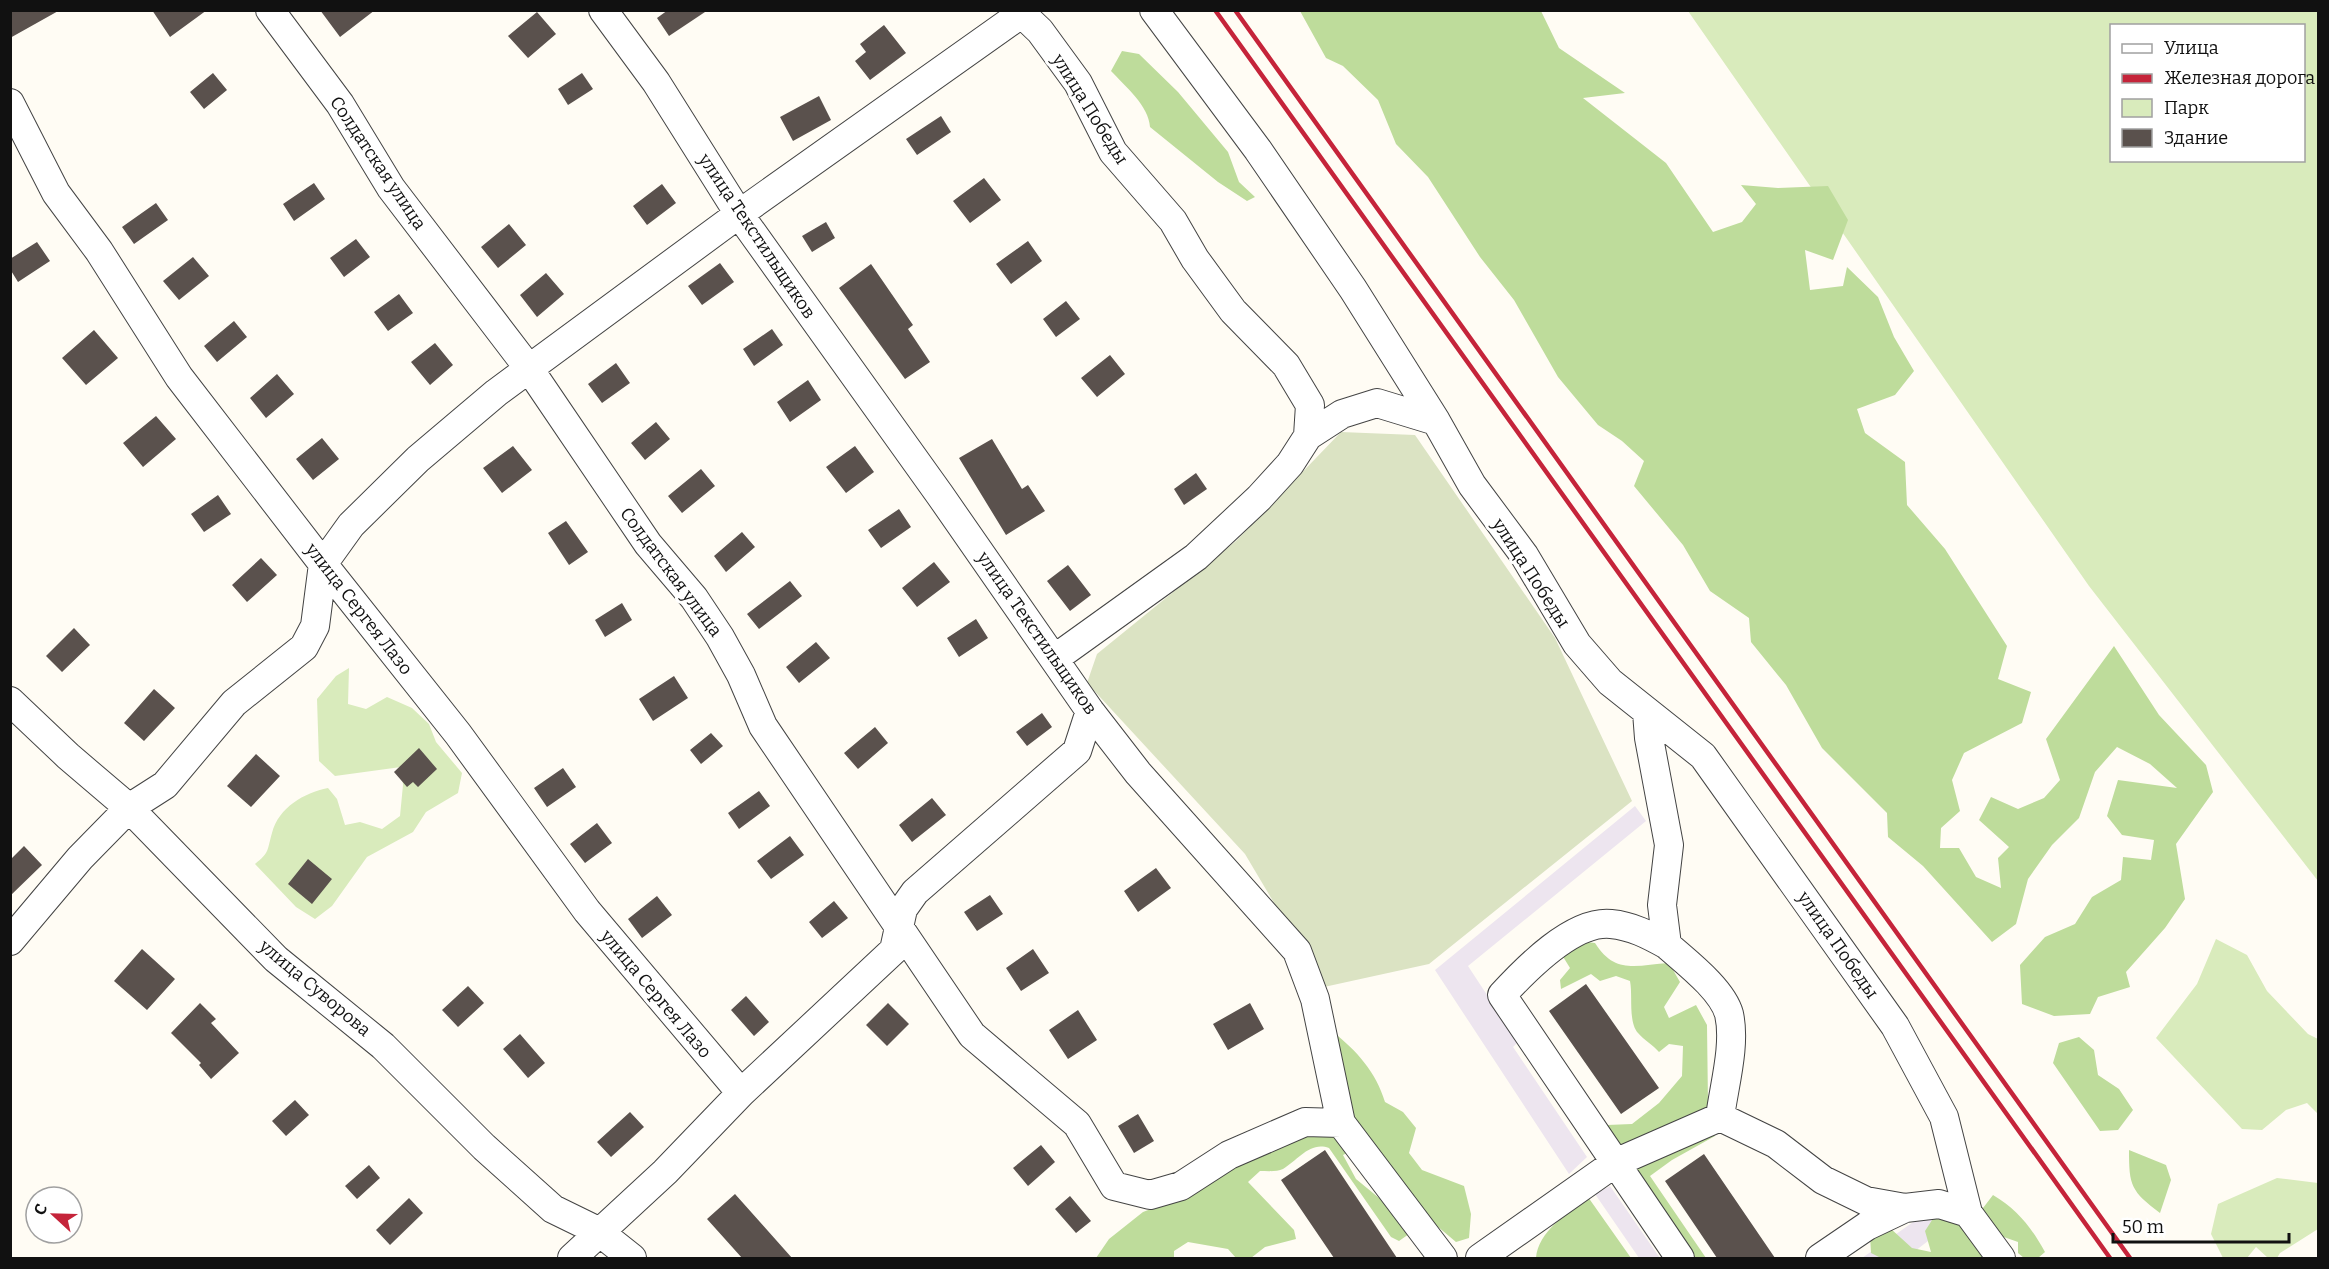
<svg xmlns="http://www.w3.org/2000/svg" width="2329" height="1269" font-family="Bitter,serif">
	<rect width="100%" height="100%" fill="#fffcf4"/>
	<!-- industrial -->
	<path fill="#ede5ef" d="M1635,806l11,15 -178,145 50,76 -5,5 74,110 -18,17 -134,-204z
		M1610,1186l50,72h-21l-44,-64z
		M1926,1213l15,18 -35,27h-44z"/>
	<!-- green -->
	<path fill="#d9ebbc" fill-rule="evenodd" d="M1688,11h630v870l-229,-295zM2112,26h192v134h-192z
		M349,668l-1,36 18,5 21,-12 25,11 17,16 7,18 26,31 -4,20 -32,19 -13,20 -46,25 -35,49 -17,13 -19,-12 -41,-43c15,-12 12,-14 17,-31 7,-26 32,-40 56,-45l9,11 8,26 15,-3 22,7 18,-13 3,-31 -2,-18 -66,9 -16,-15 -2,-62 19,-23z
		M2216,939l31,16 20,36 41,43 10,5v75l-11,-11 -21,7 -24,20 -20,-1 -86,-91 41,-54z
		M2277,1178l41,5v46l-38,24 -3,5h-9l-12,-11 -9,11h-24l-12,-24 7,-30z"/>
	<!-- forest -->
	<path fill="#bedc9b" d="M1300,11h241l18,37 66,45 -42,5 83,65 47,69 29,-10 14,-18 -15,-19 37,3 50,-2 20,34 -15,40 -28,-10 5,40 33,-4 4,-19 31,30 16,40 20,34 -19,24 -38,14 8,24 40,29 2,43 38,44 62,97 -9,33 33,13 -9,31 -58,30 -12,27 8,31 -19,17 -1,20h19l17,29 25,11 -3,-30 11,-11 -30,-27 12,-23 27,12 26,-11 16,-18 -14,-41 68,-93 45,69 47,50 7,27 -37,52 9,55 -20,29 -39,44 4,15 -32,10 -8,17 -36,2 -32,-12 -2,-39 25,-28 30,-13 17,-27 29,-17 2,-23 28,3 3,-20 -32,-5 -15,-19 11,-36 59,8 -27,-24 -33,-17 -22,25 -16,46 -27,27 -24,34 -12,45 -24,18 -69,-76 -35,-29 -1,-24 -65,-65 -36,-63 -35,-43 -2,-24 -39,-27 -27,-46 -49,-59 10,-25 -22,-20 -24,-16 -40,-48 -44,-77 -34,-43 -52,-80 -32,-33 -18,-44 -35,-34 -17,-8z
		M1122,51l17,3 39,38 50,60 11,30 16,15 -8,4 -29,-19 -68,-55c-1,-21 -25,-41 -39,-56z
		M1578,941l17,2c20,32 42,22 74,20l11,19 -16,25 5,11 27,-13 11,20 1,79 7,32 -43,24 -22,16 56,82h-13l-81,-118 -5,-15 25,-1 27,-21 23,-27 1,-30 -14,-2 -10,8c-6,-7 -15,-12 -21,-19 -10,-11 -5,-37 -8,-52l-14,-5 -16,5 -9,-7 -30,15 -1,-9 10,-12 -8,-13z
		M1333,1032c24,19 43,40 52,70l18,10 13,16 -7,25 13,17 42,16 7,28 -2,24 -13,4 -107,-90 -6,3 13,24 34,28 19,27 -10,7 -8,-4 -62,-89c-19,-7 -31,12 -46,21 -6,3 -16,2 -23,2l-12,11 46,48 2,9 -31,8 -14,11h-15l-8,-9 -40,-7 -14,9v7h-78l13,-19 34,-27 26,-10 31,-23 149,-61z
		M2079,1037l15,13 4,25 21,14 14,21 -15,20 -18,1 -47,-68 6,-20z
		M2129,1150l37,15 5,15 -11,33c-29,-22 -31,-27 -31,-63z
		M1993,1195c25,15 38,32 52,57l-7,6h-14l-6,-5v-11l-17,-6 -15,22h-105l-10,-5 -1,-18 20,-7 22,20 19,4 -6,-21 9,-14 39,4z
		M1588,1197l43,61h-95c2,-26 32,-46 52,-61z"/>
	<!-- cemetery -->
	<path fill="#dbe3c3" d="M1341,432l74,3 140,203 77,163 -203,163 -105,23 -79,-133 -158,-171 10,-29 139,-113z"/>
	<!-- building -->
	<path fill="#5a514d" d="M10,10h50l-50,28z
		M152,10h55l-37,27z
		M320,10h55l-35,27z
		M668,10h40l-39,26 -12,-18z
		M537,12l19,22 -28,24 -20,-22z
		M884,25l22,28 -36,27 -15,-19 11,-9 -6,-8z
		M213,73l14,17 -23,19 -14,-17z
		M582,73l11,16 -25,16 -10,-16z
		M819,96l12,24 -38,21 -13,-24z
		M941,116l10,16 -34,23 -11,-16z
		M984,178l17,22 -31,23 -17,-22z
		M314,183l11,16 -31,22 -11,-17z
		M662,184l14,19 -29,22 -14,-19z
		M156,203l12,17 -34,24 -12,-17z
		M826,222l9,16 -23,14 -10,-16z
		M509,224l17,21 -28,23 -17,-21z
		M356,239l14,18 -26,20 -14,-19z
		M1028,241l14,20 -31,23 -15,-20z
		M37,242l13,19 -32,21 -8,-13v-10z
		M193,257l16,19 -30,24 -16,-19z
		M720,263l14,19 -32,23 -14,-19z
		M871,264l42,61 -5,4 22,33 -25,17 -66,-91z
		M546,273l18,21 -27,23 -17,-22z
		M399,294l14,19 -25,18 -14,-19z
		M1066,301l14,18 -24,18 -13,-18z
		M234,321l13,16 -30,25 -13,-16z
		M772,329l11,16 -29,21 -11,-17z
		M94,330l24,28 -32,27 -24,-27z
		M435,343l18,22 -23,20 -19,-23z
		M1110,355l15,19 -28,23 -16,-19z
		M616,363l14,20 -28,20 -14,-19z
		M277,374l17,20 -28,24 -16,-20z
		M808,380l13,20 -31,22 -13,-20z
		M156,416l20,23 -33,28 -20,-24z
		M656,422l14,17 -25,21 -14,-17z
		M322,438l17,21 -26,21 -17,-21z
		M992,439l30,50 6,-4 17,26 -39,24 -47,-77z
		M513,446l19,24 -30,23 -19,-25z
		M855,446l19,26 -28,21 -20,-26z
		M701,469l14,17 -33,27 -14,-17z
		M1196,473l11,16 -23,16 -10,-16z
		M218,495l13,19 -27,18 -13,-18z
		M899,509l12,18 -30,21 -13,-18z
		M566,521l22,31 -19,13 -21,-32z
		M742,532l13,15 -29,25 -12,-16z
		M261,558l16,17 -30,27 -15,-17z
		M934,562l16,20 -33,25 -15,-19z
		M1068,565l23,30 -21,16 -23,-30z
		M790,581l12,15 -43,33 -12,-15z
		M622,603l10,17 -27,17 -10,-17z
		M976,619l12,19 -29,19 -12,-19z
		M74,628l16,17 -28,27 -16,-16z
		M816,642l14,16 -31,25 -13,-16z
		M674,676l14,22 -35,23 -14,-22z
		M154,689l21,19 -31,33 -20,-18z
		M1042,713l10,14 -25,19 -11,-14z
		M875,727l13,16 -30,26 -14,-16z
		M711,733l12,13 -22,18 -11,-14z
		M419,748l18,21 -19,18 -5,-5 -6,5 -13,-15z
		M256,754l24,22 -29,31 -24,-21z
		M563,768l13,19 -29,20 -13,-19z
		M759,791l11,15 -31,23 -11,-16z
		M932,798l14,17 -34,27 -13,-17z
		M597,823l15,20 -27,20 -15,-19z
		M790,836l14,19 -33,24 -14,-18z
		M24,846l18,19 -32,31v-36z
		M308,859l24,20 -20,25 -24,-20z
		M1156,868l15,20 -33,24 -14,-21z
		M990,895l13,19 -26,17 -13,-19z
		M657,896l15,19 -30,23 -14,-19z
		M834,901l14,17 -26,20 -13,-16z
		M142,949l33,30 -28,31 -33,-29z
		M1033,949l16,24 -28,18 -15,-23z
		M1586,984l73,104 -38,26 -72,-103z
		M468,986l16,17 -26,24 -16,-17z
		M746,996l23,26 -15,14 -23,-26z
		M200,1003l16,16 -5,4 28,30 -28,26 -12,-14 2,-2 -30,-30z
		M888,1003l21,21 -22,22 -21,-21z
		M1250,1003l14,26 -36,21 -15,-26z
		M1078,1010l19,30 -29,19 -19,-29z
		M520,1034l25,29 -17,15 -25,-29z
		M295,1100l14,15 -23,21 -14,-15z
		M630,1112l14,15 -33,30 -14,-15z
		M1138,1114l16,27 -20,12 -16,-27z
		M1041,1145l14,17 -27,24 -15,-18z
		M1325,1150l72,108h-63l-53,-78z
		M1704,1154l71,104h-58l-52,-77z
		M369,1165l11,13 -23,21 -12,-13z
		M735,1194l57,64h-50l-35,-39z
		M1070,1196l21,25 -15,12 -21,-24z
		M409,1198l14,15 -33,32 -14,-15z"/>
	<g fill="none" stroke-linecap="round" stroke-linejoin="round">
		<defs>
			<path id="minor" d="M270,10l70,94 51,84 139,182 118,174 46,54 26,39 21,38 22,51 209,309 105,89 37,62 36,9 31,-9 48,-31 76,-33 36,1
				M603,10l53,72 83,132 201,281 150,216 48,62 159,178 18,48 26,124 102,135
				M1018,10l22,21 38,52 35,69 60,69 22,38 38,52 53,54 24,40 -2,31
				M1154,10l104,140 95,139 83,132
				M10,103l46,90 43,58 80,126 144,187 135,170 129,177 154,182
				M1054,659l142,-102 63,-59 31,-34 18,-28 34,-22 35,-11 59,18 36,64 52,70 53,89 33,38 93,74 192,270 49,91 24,96 33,45
				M10,701l58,55 61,52 147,151 107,87 101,101 69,62 45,22 34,27
				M1647,712l2,26 20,107 -7,60 5,40c-18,-10 -35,-19 -56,-21 -38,-4 -85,45 -109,71l178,263
				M10,941l70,-83 49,-50 36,-23 69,-82 70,-56 11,-21 8,-62 28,-39 67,-66 78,-66 243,-179 282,-200
				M1720,1117l56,27 47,36 43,21 39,7 34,-4 29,9
				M572,1258l93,-86 76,-79 153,-143 9,-41 12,-17 162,-141 13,-40
				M1480,1258l135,-95 105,-46c4,-31 16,-72 9,-103 -7,-25 -43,-52 -62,-69
				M1820,1258l47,-32 38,-18"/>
		</defs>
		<!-- minor casing -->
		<use href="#minor" stroke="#444" stroke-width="30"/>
		<!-- minor -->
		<use href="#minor" stroke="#fff" stroke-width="28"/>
		<!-- rail -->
		<path stroke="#c5243a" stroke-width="4.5" d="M1215,10l895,1248
			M1235,10l895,1248"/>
	</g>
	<g text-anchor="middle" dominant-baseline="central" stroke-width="6" stroke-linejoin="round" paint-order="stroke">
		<!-- street labels -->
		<g font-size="18" fill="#111" stroke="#fff">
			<text transform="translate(1090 109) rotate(58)">улица Победы</text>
			<text transform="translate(378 163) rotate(56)">Солдатская улица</text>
			<text transform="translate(757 236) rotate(56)">улица Текстильщиков</text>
			<text transform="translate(671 572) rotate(53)">Солдатская улица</text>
			<text transform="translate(1531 573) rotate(57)">улица Победы</text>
			<text transform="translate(359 609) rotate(52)">улица Сергея Лазо</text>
			<text transform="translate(1037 633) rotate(55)">улица Текстильщиков</text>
			<text transform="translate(1838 945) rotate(55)">улица Победы</text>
			<text transform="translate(315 988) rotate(40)">улица Суворова</text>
			<text transform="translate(656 994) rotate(50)">улица Сергея Лазо</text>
		</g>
	</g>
	<!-- border -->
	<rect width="2329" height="1269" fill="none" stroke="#111111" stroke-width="24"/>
	<!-- legend -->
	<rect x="2110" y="24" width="195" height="138" fill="#ffffff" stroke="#a0a0a0" stroke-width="1.5"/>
	<rect x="2122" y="44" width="30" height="9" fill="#ffffff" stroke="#a0a0a0" stroke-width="1.5"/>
	<text x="2164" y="54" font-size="18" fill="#111111">Улица</text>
	<rect x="2122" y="74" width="30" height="9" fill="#c5243a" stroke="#a0a0a0" stroke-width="1.5"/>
	<text x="2164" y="84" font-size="18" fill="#111111">Железная дорога</text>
	<rect x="2122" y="99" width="30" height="18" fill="#d9ebbc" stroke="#a0a0a0" stroke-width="1.5"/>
	<text x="2164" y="114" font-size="18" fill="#111111">Парк</text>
	<rect x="2122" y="129" width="30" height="18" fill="#5a514d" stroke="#a0a0a0" stroke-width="1.5"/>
	<text x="2164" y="144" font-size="18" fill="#111111">Здание</text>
	<!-- north arrow -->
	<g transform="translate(54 1215) rotate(292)"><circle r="28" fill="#ffffff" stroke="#a0a0a0" stroke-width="1.5"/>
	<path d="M0-4.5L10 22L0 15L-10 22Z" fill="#c5243a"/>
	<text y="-9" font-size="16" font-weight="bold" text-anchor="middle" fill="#111111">С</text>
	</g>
	<!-- scale -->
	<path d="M2113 1233v9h176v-9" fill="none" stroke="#111111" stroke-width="3"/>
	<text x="2122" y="1233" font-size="18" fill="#111111" stroke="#ffffff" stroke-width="4.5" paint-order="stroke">50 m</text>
</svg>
